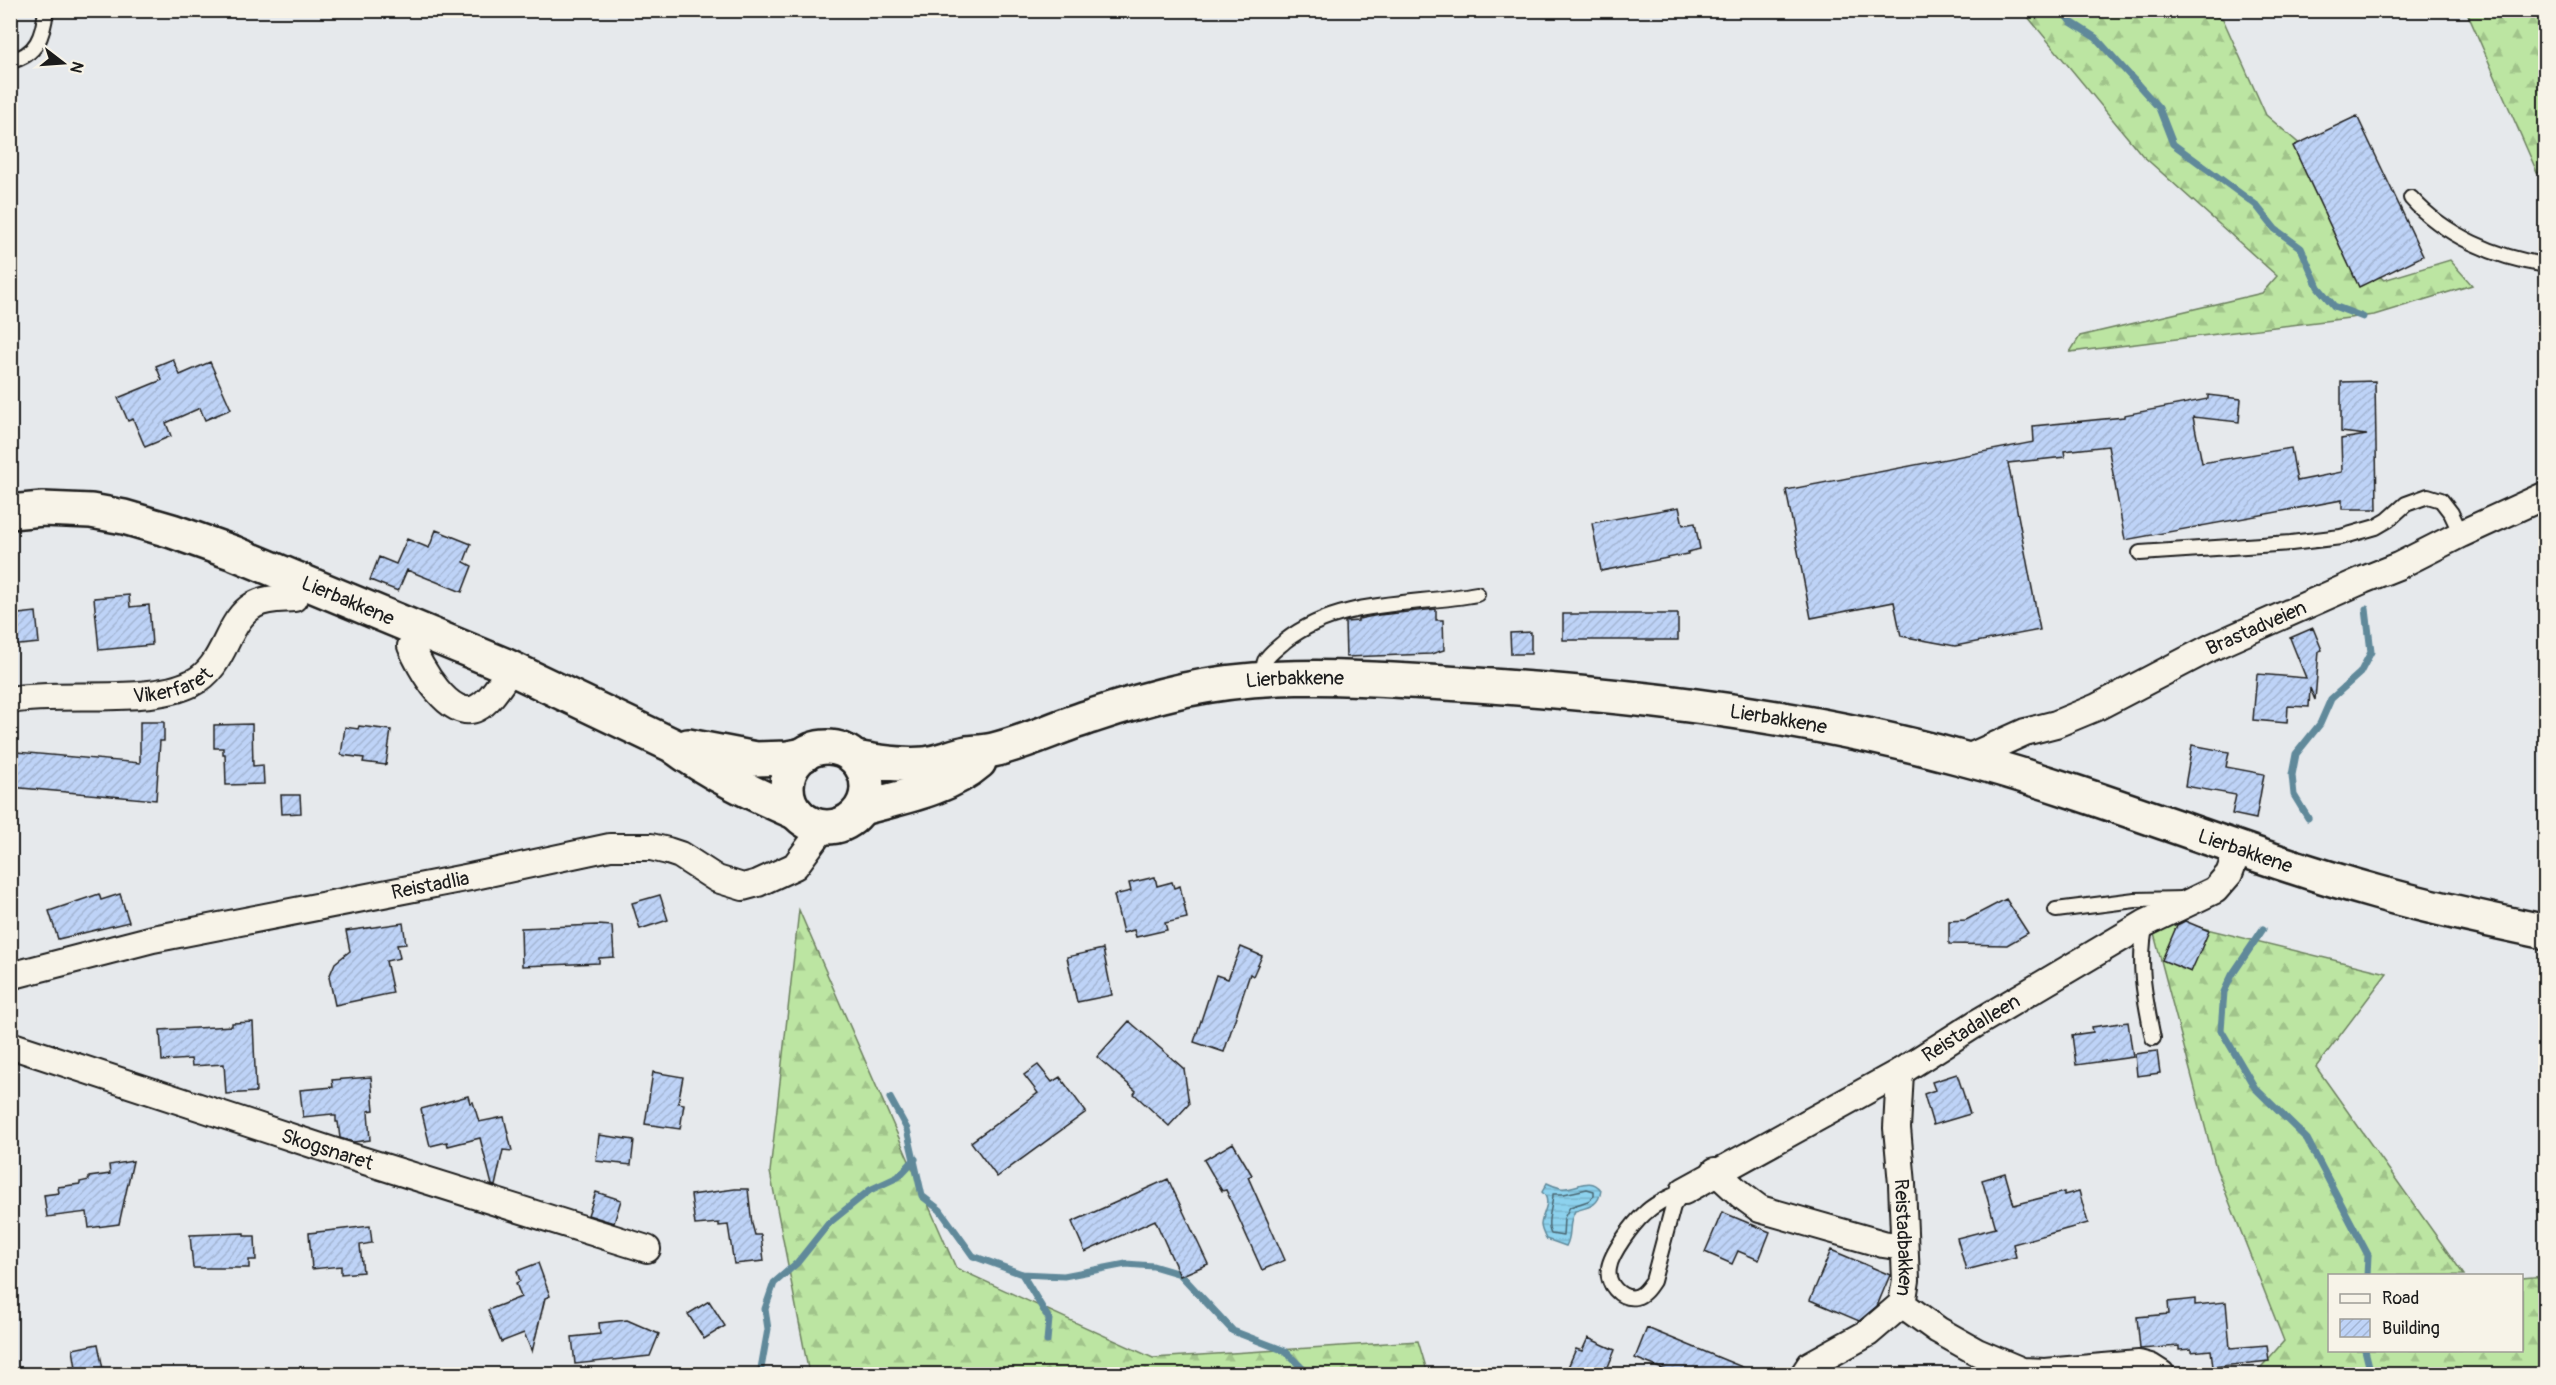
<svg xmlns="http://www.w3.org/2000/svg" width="2556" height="1385" font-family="Pangolin,sans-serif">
	<defs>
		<pattern id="forest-firs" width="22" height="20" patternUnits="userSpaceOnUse" patternTransform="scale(1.5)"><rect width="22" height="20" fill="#bce5a2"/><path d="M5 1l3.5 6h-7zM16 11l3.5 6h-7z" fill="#a1c48b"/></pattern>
		<pattern id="water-rules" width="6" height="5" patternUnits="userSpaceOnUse" patternTransform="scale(1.5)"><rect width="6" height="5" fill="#8dd2ee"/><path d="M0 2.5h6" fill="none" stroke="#79b4cc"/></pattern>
		<pattern id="building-hatch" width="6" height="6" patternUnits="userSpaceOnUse" patternTransform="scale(1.5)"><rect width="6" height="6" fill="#bed3f7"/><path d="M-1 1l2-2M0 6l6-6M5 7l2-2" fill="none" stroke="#a3b5d3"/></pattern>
	</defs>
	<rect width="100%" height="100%" fill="#e6e9ec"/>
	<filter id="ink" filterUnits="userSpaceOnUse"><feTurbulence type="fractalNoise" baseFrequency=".0167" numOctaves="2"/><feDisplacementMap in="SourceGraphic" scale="12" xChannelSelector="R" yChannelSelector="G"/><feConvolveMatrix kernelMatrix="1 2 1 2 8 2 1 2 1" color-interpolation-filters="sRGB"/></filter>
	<g filter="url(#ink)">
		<!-- forest -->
		<path fill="url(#forest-firs)" stroke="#6c805f" stroke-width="1.5" d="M2198,10l25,9 43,96 59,51 33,92 26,22 66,-20 22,25 -98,30 -304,37 10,-16 182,-43 15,-17 -135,-121 -119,-144z
			M2466,10l79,1v165l-8,-4z
			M799,910l157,358 197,90 265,-17 10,33h-619l-39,-202z
			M2149,915l238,58 -71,94 148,208 -134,1v74h192v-72l23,-2v98h-290l29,-33 -68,-173z"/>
		<!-- water -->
		<path fill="url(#water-rules)" stroke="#60899a" stroke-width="1.5" d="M1547,1183c4,2 9,4 14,5 14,2 29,-13 40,2 -2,16 -12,17 -26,21 -8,13 -2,23 -9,35l-20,-7c-2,-4 -5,-10 -5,-14 1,-13 12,-23 1,-33z"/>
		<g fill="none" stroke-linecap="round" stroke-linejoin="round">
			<!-- shore -->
			<path stroke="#496570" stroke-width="1.5" d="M1587,1189l7,2v5l-6,5 -18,6 -6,11 -1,18 -12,-2c-6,-12 2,-27 2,-40h11z"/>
			<!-- stream -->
			<path stroke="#60899a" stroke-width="7" d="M2061,10l10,12 25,16 63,70 14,36 83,61 19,24 26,19 17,39 16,19 29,11
				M2308,818l-14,-23 -2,-20 4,-21 24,-30 11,-25 29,-26 11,-21 -5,-43
				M2263,929l-31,46 -8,17 -3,38 34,58 52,51 61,116 -1,21
				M890,1098l17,31 15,67 18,14 33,46 49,18 42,2 62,-12 27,2 27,8 53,57 52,20 23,23
				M1022,1274l27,45 -2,22
				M2365,1350l6,24
				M760,1374l8,-45 -3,-20 9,-26 23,-20 32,-40 41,-33 28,-13 17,-18"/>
		</g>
		<!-- building -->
		<path fill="url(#building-hatch)" stroke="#1c1c1c" stroke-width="1.5" d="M2357,116l66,140 -64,31 -66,-141z
			M173,359l7,16 30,-13 21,47 -26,11 -5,-12 -34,15 5,13 -26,11 -12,-28 -5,2 -10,-23 44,-18 -6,-14z
			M2375,381l2,128h-35v-9l-217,40 -17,-94 -44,5 1,6 -57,6 32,167 -85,16 -54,-10 -7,-34 -83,16 -25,-128 248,-48 -1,-16 91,-9v-2l84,-16v-4l33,4 -2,23 -46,-5 9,46 89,-15 6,33 45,-9 -1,-33 26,-4 -26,-3v-50z
			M1679,507l4,18 12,-2 5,26 -12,3v2l-87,17 -9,-48z
			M436,530l35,14 -7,18 8,4 -10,26 -55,-22 -9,21 -28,-11 9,-23 17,7 11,-25 22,9z
			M129,595l1,12 19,-2 3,40 -53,5 -5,-52z
			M1436,609v11h7l1,30 -13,4 -85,3 -1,-35 13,-1v-2l21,-4z
			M36,612l3,31 -29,3v-31z
			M1563,614h115v26h-115z
			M2313,628l9,22 -3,1 -4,49 -5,-12 -1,19 -21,-1 -1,17 -34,-3 4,-46 49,4 -16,-40z
			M1531,632v22h-20l-1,-21z
			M140,722h24v19h-4l-4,59 -146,-13v-33h7v-2l123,11z
			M252,724l1,42 10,-1 1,19 -38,1 -1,-31h-2v-6h-9v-23z
			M359,726l32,4 -5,35 -23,-3 1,-4 -23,-3 4,-28 13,2z
			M2192,745l37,7 -3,15 38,7 -8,45 -24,-5 4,-19 -51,-9z
			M281,795h19l1,18 -19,1z
			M1155,877l2,9 15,-4 2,6 6,-2 7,32 -22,5 2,7 -31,7 -2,-7 -11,3 -9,-38 17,-4 -2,-8z
			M99,894l2,6 19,-6 9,28 -71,17 -9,-28z
			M660,895l8,25 -28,9 -8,-26z
			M2006,899l22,34 -21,12 -58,-1v-23l17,-1z
			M2185,921l24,10 -18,41 -29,-12 15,-35z
			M403,923l3,21 -9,1 3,13 -14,3 7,32 -58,12 -6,-28 6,-14 15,-12 -4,-20z
			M598,925l14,1 2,31 -15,1v5l-77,3 -1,-38z
			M1241,947l21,9 -9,20 -3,-2 -26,78 -30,-10 22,-67 12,4z
			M1103,949l9,46 -35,7 -10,-45z
			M1129,1021l55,48 5,35 -20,22 -35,-32 2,-3 -39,-34z
			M253,1022l3,70 -30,2 -2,-30 -32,2 -1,-7 -29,2 -2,-31 72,-4v-3z
			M2128,1022l5,35 -57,8 -4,-30 21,-3 -1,-5z
			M2157,1051l3,22 -23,3 -2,-22z
			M1038,1065l14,17 8,-5 26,35 -89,65 -26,-35 67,-49 -14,-18z
			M653,1072l30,5 -5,26 6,1 -4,25 -35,-5z
			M1957,1074l13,40 -37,11 -9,-31 11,-4 -3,-8z
			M371,1077l3,33 -6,1 2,29 -17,2 -13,-4 -2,-16h-2v-6h-4v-2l-29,3 -3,-27 33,-3 -1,-7z
			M468,1096l2,7 3,-1 6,20 25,-5 8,34 -9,-1 -8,36 -3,-1 -12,-47 -32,8 -1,-4 -17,4 -9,-37z
			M599,1135l35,5 -3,25 -35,-4z
			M1233,1143l19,32 -4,2 37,83 -23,10 -36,-80 -4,1 -18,-31z
			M133,1161l-14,63 -30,4 -2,-16 -40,5 -3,-22 15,-2 -1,-6 22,-3v-2l9,-2v-3l21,-3 -1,-9z
			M2005,1173l9,32 50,-13v3l15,-4 9,32 -75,21 3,13 -50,13 -9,-32 39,-10 -14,-48z
			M1168,1179l40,85 -28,12 -25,-56 -70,32 -13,-30z
			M735,1189h13l4,35 3,11h6l3,26 -30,3 -6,-39 -9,1v-3l-24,2 -4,-30z
			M596,1192l25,8 -7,23 -26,-8z
			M1722,1212l48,20 -11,28 -21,-9 -6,13 -27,-12z
			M370,1226l2,17 -12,2 3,27 -22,2v-8l-29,3 -3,-36z
			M244,1233v3h11l1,24h-7v8h-56l-3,-33z
			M1831,1250l59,25 -13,31 -18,15 -49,-21z
			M538,1263l12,33 -5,2 -13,54 -8,-19 -23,9 -13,-32 33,-13 -5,-14 4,-2 -3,-10z
			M2195,1299v6l31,-3 4,46 37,-3 2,16 -56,6 -2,-17 -20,2v-3l-12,1v-4l-39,3 -3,-32 32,-3 -1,-12z
			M709,1301l16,25 -21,13 -16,-25z
			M627,1320l32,14 -9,22 -75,8 -3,-27 28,-3 -1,-11z
			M1647,1328l112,46h-84l-40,-16z
			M1588,1338l27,12 -10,24h-40l11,-25 6,2z
			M98,1344l6,30h-27l-4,-25z"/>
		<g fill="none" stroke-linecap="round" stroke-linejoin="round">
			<defs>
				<path id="service" d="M10,61c27,-6 33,-25 36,-51
					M2411,198c33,37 85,60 135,67
					M2140,553l151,-10 50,-6 35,-10 12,-7 18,-16 22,-8 13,4 10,13 10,21
					M1262,679c1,-5 1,-13 3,-18 4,-8 14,-14 20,-20 54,-43 129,-35 192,-47
					M2056,910l79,-10 49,-1
					M2146,923c-9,40 -1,76 7,115
					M1684,1191l-11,15 -20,75c-4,6 -9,14 -17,16 -16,3 -30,-14 -27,-29 2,-15 24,-44 35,-54 10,-10 27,-18 40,-23z"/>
				<g id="minor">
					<path d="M411,646c8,20 39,76 66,62 15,-8 24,-26 34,-39"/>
					<path id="s1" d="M10,700c52,-9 138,5 182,-17 34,-16 33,-61 62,-78 11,-7 27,-6 40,-7"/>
					<path id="s2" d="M1965,759l60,-27 31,-8 41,-17 115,-60 151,-67 35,-14 63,-32 85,-39"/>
					<path id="s3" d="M10,976l143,-37 317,-62 140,-30h41l17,4 12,4 37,24 26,8 15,-4 37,-17 28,-38"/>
					<path id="s4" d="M10,1045l326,107 311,97"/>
					<path id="s5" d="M1900,1072l-3,56 5,56 4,96 -4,24 36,26 39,22 45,19 23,1 94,-8 11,3 11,7"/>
					<path d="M1715,1171l26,24 19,14 123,35 20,3"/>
					<path id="s6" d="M1684,1191l216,-119 77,-49 169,-100 69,-33 14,-16 10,-27"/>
					<path d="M1804,1374l6,-9 58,-32 34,-29"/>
				</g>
				<g id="primary">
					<path id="s7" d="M10,512l33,-3 48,2 33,6 48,14 62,22 268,111 170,81c37,28 81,49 125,68"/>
					<path d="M688,746l68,13 32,-1 16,-3"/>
					<circle cx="827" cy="787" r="40"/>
					<path id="s8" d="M855,758c23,4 47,8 70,6 14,-2 28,-8 42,-11 9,-1 17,-1 26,-3 34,-8 66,-24 99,-34 30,-10 61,-19 92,-26 74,-16 151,-14 226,-9 186,10 371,28 551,77 141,37 275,95 415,134 56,16 113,28 170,40"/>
					<path d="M862,808c39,-11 86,-19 117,-46"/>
				</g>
			</defs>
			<!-- service casing -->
			<use href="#service" stroke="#1c1c1c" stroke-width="18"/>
			<!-- minor casing -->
			<use href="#minor" stroke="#1c1c1c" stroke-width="30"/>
			<!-- primary casing -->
			<use href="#primary" stroke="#1c1c1c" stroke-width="38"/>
			<!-- service -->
			<use href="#service" stroke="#f7f3e8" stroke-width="14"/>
			<!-- minor -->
			<use href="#minor" stroke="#f7f3e8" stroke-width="26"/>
			<!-- primary -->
			<use href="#primary" stroke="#f7f3e8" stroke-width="33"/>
		</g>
	</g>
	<g text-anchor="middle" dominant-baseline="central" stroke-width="4.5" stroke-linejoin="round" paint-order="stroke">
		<!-- street labels -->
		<g font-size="20" fill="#1c1c1c" stroke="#f7f3e8">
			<text stroke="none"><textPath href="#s7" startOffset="354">Lierbakkene</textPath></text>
			<text stroke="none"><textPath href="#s2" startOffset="320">Brastadveien</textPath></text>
			<text stroke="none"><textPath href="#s1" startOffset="164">Vikerfaret</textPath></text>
			<text stroke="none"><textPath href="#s8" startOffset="452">Lierbakkene</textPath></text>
			<text stroke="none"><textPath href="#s8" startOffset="938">Lierbakkene</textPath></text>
			<text stroke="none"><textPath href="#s8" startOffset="1424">Lierbakkene</textPath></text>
			<text stroke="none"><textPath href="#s3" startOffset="430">Reistadlia</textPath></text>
			<text stroke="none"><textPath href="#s6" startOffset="330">Reistadalleen</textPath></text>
			<text stroke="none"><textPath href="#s4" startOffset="334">Skogsnaret</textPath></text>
			<text stroke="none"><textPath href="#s5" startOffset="166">Reistadbakken</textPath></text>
		</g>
	</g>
	<!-- margin -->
	<rect width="2556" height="1385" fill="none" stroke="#f7f3e8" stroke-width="36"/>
	<rect x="18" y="18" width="2520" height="1349" fill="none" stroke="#1c1c1c" stroke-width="2" filter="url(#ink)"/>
	<!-- legend -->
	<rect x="2328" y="1274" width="195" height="78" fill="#f7f3e8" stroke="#9f9d96" stroke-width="1.5"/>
	<rect x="2340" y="1294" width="30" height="9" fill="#f7f3e8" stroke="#9f9d96" stroke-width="1.5"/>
	<text x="2382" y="1304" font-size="18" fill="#1c1c1c">Road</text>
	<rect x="2340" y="1319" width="30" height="18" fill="url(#building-hatch)" stroke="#9f9d96" stroke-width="1.5"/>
	<text x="2382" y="1334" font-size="18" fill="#1c1c1c">Building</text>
	<!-- north arrow -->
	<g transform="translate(63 63) rotate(107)" stroke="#f7f3e8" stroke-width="4.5" paint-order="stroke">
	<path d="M0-4.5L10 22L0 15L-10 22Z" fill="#1c1c1c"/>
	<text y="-9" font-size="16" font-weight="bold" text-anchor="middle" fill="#1c1c1c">N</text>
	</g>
</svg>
